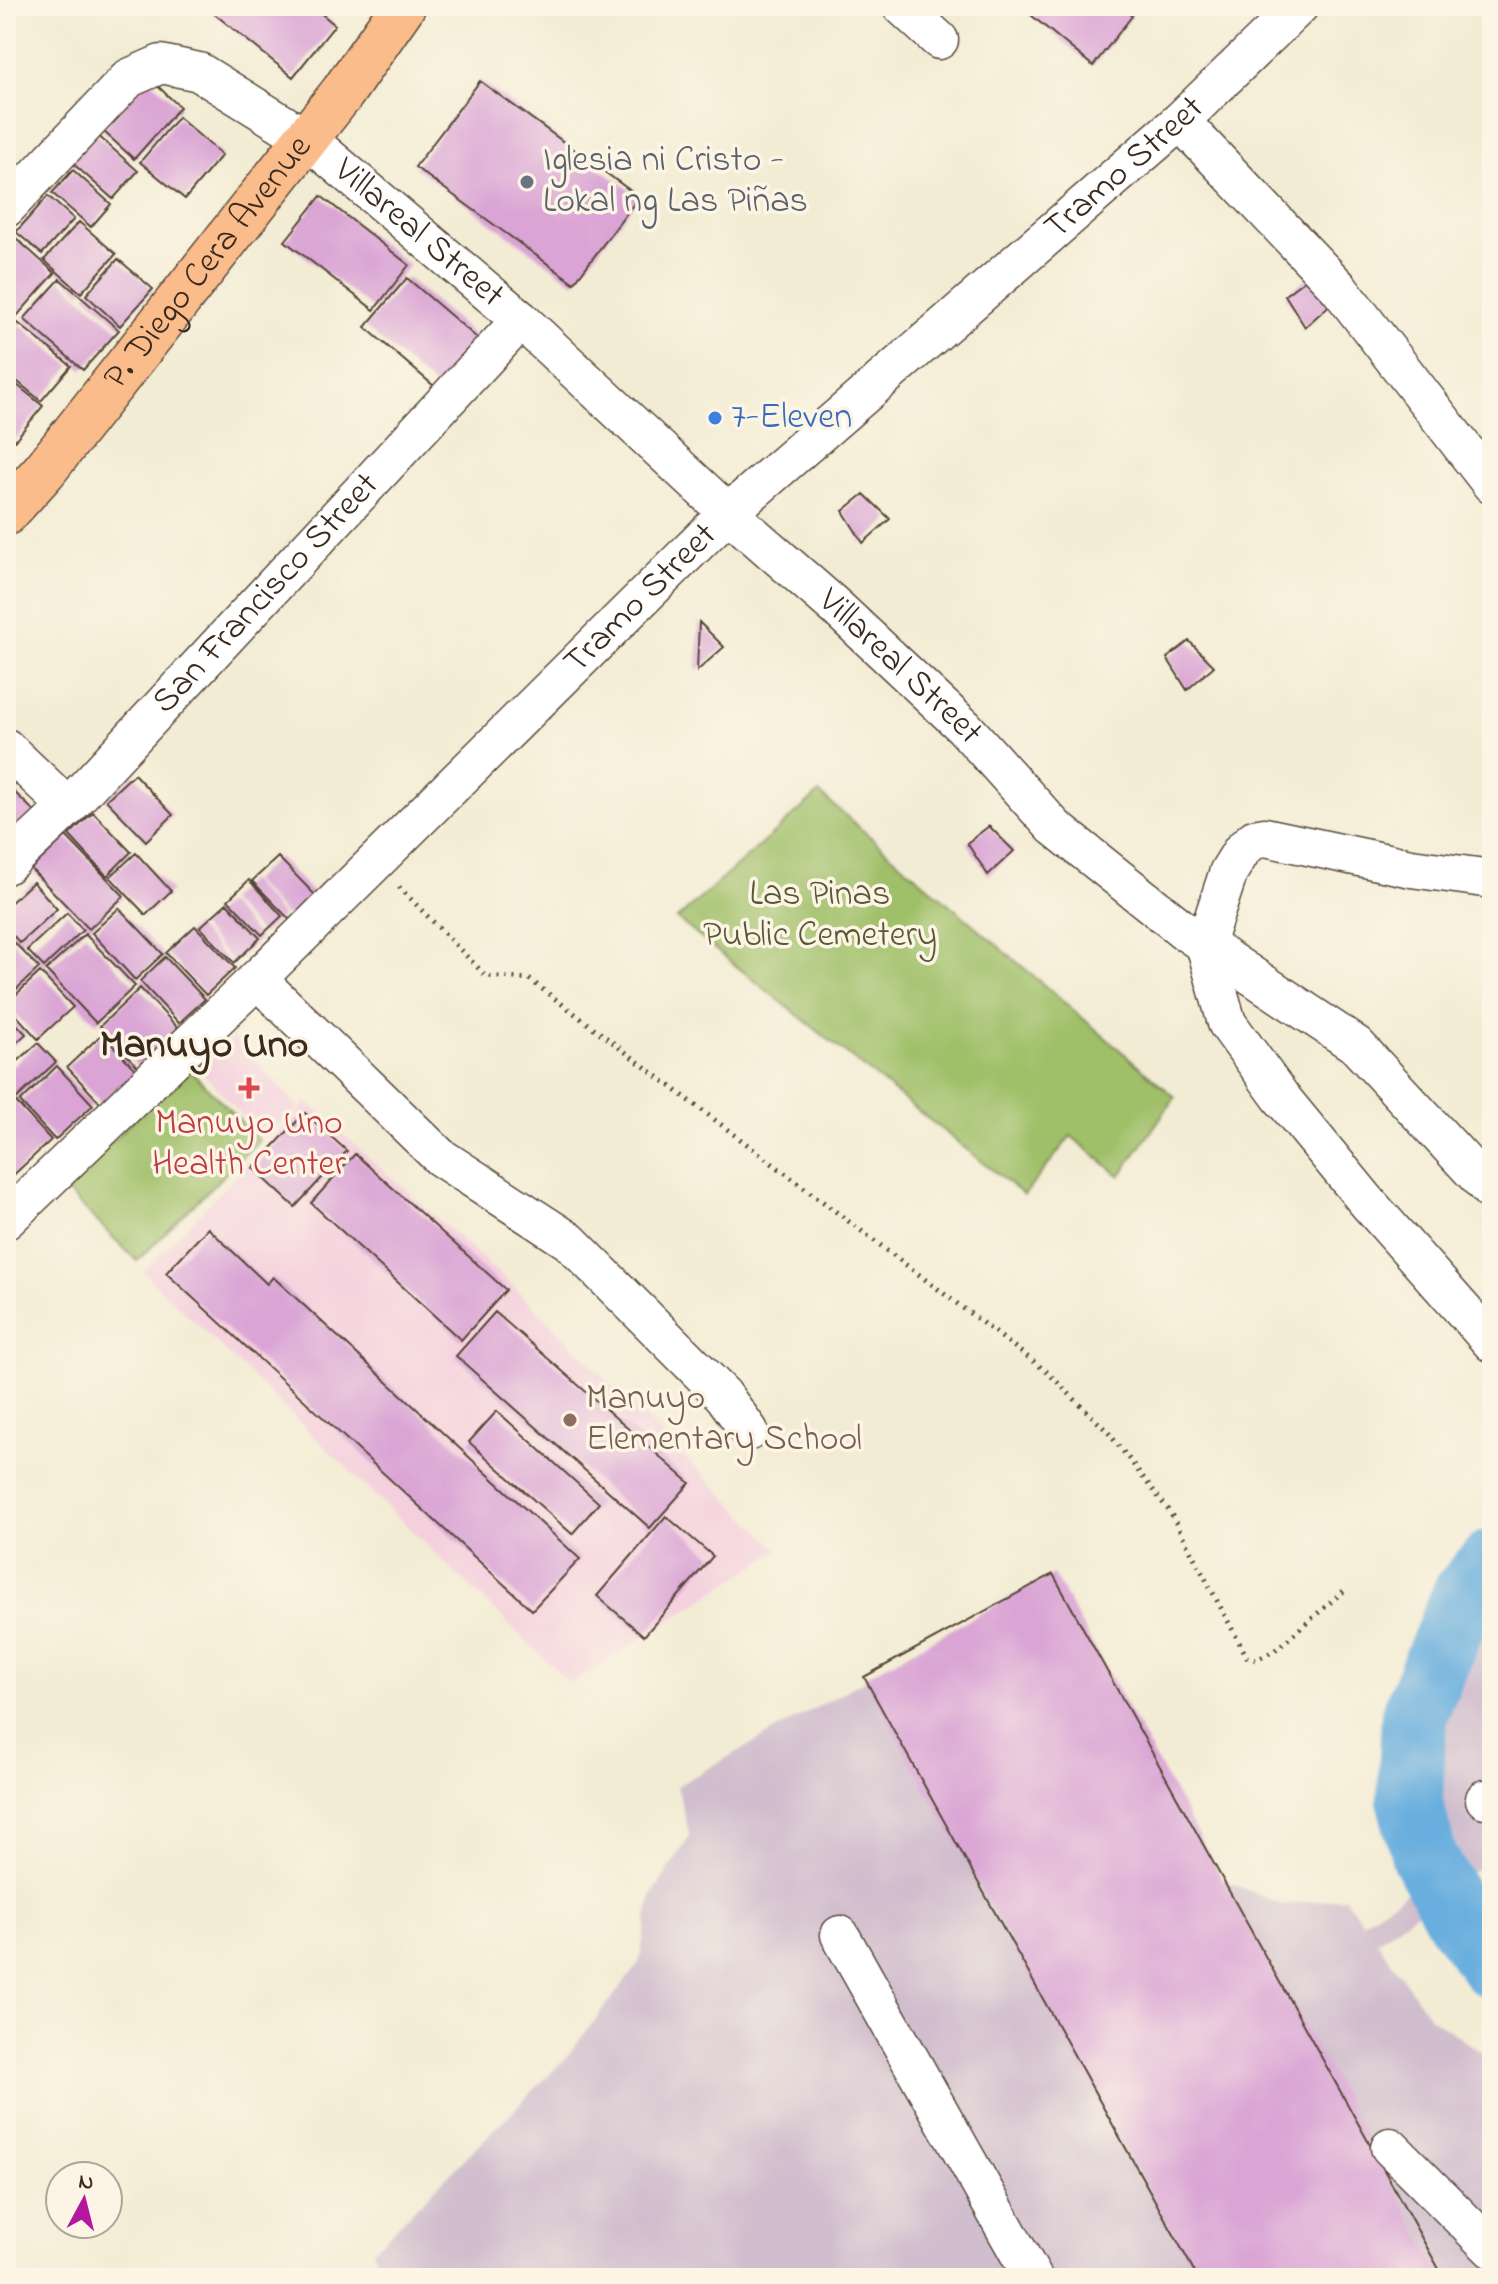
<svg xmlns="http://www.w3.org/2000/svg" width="1498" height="2284" font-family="'Indie Flower',sans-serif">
	<rect width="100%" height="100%" fill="#fcf5e5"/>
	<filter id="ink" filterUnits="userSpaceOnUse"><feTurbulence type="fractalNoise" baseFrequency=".0125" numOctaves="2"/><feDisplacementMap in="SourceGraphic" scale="16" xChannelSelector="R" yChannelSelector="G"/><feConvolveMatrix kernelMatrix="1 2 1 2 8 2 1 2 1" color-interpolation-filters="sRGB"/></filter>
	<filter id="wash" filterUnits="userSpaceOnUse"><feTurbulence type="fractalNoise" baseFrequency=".006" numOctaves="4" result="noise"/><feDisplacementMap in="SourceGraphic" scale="32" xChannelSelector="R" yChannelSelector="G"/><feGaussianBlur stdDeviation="1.8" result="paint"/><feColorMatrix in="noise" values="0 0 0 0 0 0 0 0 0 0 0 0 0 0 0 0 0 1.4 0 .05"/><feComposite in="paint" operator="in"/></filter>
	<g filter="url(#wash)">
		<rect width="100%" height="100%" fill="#f3ecd4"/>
		<!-- built -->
		<path fill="#f4cfdd" d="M233,1037l66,70 -35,32 -65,-70z
			M307,1102l210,188 262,260 -208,134 -428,-412z"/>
		<!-- industrial -->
		<path fill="#d0bdcd" d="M1053,1574l169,305 60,26 64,-7 16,24 97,-64 -26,-60 -1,-37 8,-50 31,-76 21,-26v255l-4,-3 -111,80 52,75 63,44v218h-1105l-15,-27 193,-192 74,-96 12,-66 39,-60 -13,-51z"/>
		<!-- green -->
		<path fill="#9fbf68" stroke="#6d7443" stroke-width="2" d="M819,793l356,304 -55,79 -49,-40 -47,59 -347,-276z
			M187,1067l72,73 -122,121 -73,-72z"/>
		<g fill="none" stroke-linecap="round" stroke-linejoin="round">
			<!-- river -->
			<path stroke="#67aede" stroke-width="66" d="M1492,1562l-27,32 -51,121 -4,87 14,54 34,62 34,47"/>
		</g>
		<g id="blocks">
			<!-- building -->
			<path fill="#daa5d5" d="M209,6h103l23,19 -42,52 -86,-69z
				M1020,6h99l13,10 -39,50z
				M149,78l31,29 -46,52 -32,-29z
				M480,81l159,116 -65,86 -159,-116z
				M178,117l44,38 -37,44 -45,-37z
				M95,133l43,38 -25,28 -43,-38z
				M73,170l38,34 -20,23 -39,-34z
				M48,196l26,23 -32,35 -26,-22z
				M321,196l88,69 -35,45 -89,-69z
				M79,222l37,32 -35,39 -37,-33z
				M8,231l47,42 -46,52 -3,-2z
				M118,259l35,30 -33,37 -34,-31z
				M407,278l76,65 -42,49 -76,-65z
				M1307,278l25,25 -27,24 -20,-32z
				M60,279l59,51 -36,40 -59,-51z
				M18,323l53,43 -30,35 -35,-29v-34z
				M6,376l37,30 -32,39 -5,-4z
				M864,494l26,25 -27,24 -20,-32z
				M699,622l25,25 -27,24z
				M1189,641l25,25 -27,24 -20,-32z
				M134,774l39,41 -27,26 -40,-41z
				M6,784l30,29 -30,32z
				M93,812l38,40 -24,24 -38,-41z
				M989,826l25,25 -26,24 -21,-32z
				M66,836l58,60 -35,33 -58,-60z
				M136,853l35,38 -25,24 -36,-38z
				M278,857l38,39 -26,24 -38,-39z
				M249,880l33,36 -20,19 -34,-35z
				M33,882l24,27 -37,34 -14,-15v-21z
				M227,903l33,35 -26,25 -34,-36z
				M119,908l44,46 -28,26 -43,-47z
				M67,913l16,17 -39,37 -17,-17z
				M195,926l40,42 -29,27 -40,-42z
				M6,934l33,34 -33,31z
				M85,934l50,52 -39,37 -50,-53z
				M165,957l40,42 -26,24 -39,-42z
				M40,972l33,35 -35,32 -32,-35z
				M140,988l40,42 -41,38 -39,-42z
				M6,1013l20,21 -20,18z
				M102,1034l36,38 -35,34 -36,-39z
				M38,1043l18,19 -40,37 -10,-11v-16z
				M57,1066l36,39 -38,35 -35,-38z
				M6,1091l45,49 -45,42z
				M305,1113l42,38 -52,56 -42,-39z
				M355,1154l151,136 -45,50 -150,-137z
				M208,1228l59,56 6,-7 307,282 -48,51 -366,-337z
				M495,1312l195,171 -40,45 -194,-172z
				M497,1411l102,92 -27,31 -103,-92z
				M666,1516l47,40 -69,80 -47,-40z
				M1053,1574l391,704h-246l-334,-601z"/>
		</g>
	</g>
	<g filter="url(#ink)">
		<use href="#blocks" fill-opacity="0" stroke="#574739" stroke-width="2"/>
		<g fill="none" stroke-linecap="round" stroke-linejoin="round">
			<defs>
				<g id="minor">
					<path d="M902,6l37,34"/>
					<path d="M1180,121l159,167 153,197"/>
					<path id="s1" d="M6,208l123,-130 32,-14 38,8 108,67 214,181 207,193 109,95 127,119 90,100 132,105 170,113 136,147"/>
					<path d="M6,748l62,59"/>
					<path id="s2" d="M6,865l62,-58 453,-487"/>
					<path d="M1492,879l-81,-11 -146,-31 -11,2 -12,11 -13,21 -24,73 22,79 53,73 88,107 124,140"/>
					<path d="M257,979l183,178 129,84 154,154 26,36"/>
					<path id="s3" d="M6,1220l251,-241 471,-466 452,-392 119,-115"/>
					<path d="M1485,1799l7,1"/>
					<path d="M840,1935l193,343"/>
					<path d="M1390,2147l102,102"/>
				</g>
				<g id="major">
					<path id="s4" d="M6,513l38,-42 299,-379 60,-86"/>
				</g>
			</defs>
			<!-- minor casing -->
			<use href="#minor" stroke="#574739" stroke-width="41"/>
			<!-- major casing -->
			<use href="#major" stroke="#574739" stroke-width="47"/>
			<!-- path -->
			<path stroke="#574739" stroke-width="5" stroke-dasharray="2 6" stroke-linecap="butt" d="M399,887l87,89 43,3 517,392 62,61 62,80 77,145 9,3 18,-9 72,-62"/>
			<!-- minor -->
			<use href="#minor" stroke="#fff" stroke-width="38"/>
			<!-- major -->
			<use href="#major" stroke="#fabc8b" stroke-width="44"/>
		</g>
	</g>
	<!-- markers -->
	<circle fill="#6b7280" stroke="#fcf5e5" stroke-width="3" cx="527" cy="182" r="8"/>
	<circle fill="#3f7fe0" stroke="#fcf5e5" stroke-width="3" cx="715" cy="418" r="8"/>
	<path fill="#e0444e" stroke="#fcf5e5" stroke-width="3" d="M245 1076h8v8h8v8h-8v8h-8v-8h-8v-8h8z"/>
	<circle fill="#8d6e63" stroke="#fcf5e5" stroke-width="3" cx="570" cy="1420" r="8"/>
	<g text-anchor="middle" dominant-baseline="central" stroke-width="7" stroke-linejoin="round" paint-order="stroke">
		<!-- worship labels -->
		<g font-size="36" fill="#5b616d" stroke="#fcf5e5" text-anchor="start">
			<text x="543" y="161">Iglesia ni Cristo -<tspan x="543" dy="41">Lokal ng Las Piñas</tspan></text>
		</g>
		<!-- street labels -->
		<g font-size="36" fill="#3b2a1e" stroke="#fcf5e5">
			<text stroke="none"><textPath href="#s3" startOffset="1536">Tramo Street</textPath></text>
			<text stroke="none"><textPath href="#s1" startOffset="526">Villareal Street</textPath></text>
			<text stroke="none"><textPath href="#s4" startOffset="322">P. Diego Cera Avenue</textPath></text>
			<text stroke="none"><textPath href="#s2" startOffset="376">San Francisco Street</textPath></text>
			<text stroke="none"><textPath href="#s3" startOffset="888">Tramo Street</textPath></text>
			<text stroke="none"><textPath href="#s1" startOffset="1174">Villareal Street</textPath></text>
		</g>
		<!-- shop labels -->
		<g font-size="36" fill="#366cbe" stroke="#fcf5e5" text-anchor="start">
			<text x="731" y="418">7-Eleven</text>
		</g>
		<!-- park labels -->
		<g font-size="36" fill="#595734" stroke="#fcf5e5">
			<text x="820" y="895">Las Pinas<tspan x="820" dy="41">Public Cemetery</tspan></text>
		</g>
		<!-- health labels -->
		<g font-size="36" fill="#be3a42" stroke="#fcf5e5">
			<text x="249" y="1124">Manuyo Uno<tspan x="249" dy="41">Health Center</tspan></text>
		</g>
		<!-- education labels -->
		<g font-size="36" fill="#785e54" stroke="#fcf5e5" text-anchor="start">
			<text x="586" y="1399">Manuyo<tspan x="586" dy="41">Elementary School</tspan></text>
		</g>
		<!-- quarter labels -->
		<g font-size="40" font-weight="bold" fill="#3b2a1e" stroke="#fcf5e5">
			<text x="204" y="1046">Manuyo Uno</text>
		</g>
	</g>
	<!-- margin -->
	<rect width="1498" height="2284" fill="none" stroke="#fcf5e5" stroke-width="32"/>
	<!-- north arrow -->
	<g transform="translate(84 2200) rotate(7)"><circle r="38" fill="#fcf5e5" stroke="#afa495" stroke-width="2"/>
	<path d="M0-6L14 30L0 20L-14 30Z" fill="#b5179e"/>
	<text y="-12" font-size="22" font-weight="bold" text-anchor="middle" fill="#3b2a1e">N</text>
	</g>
</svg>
